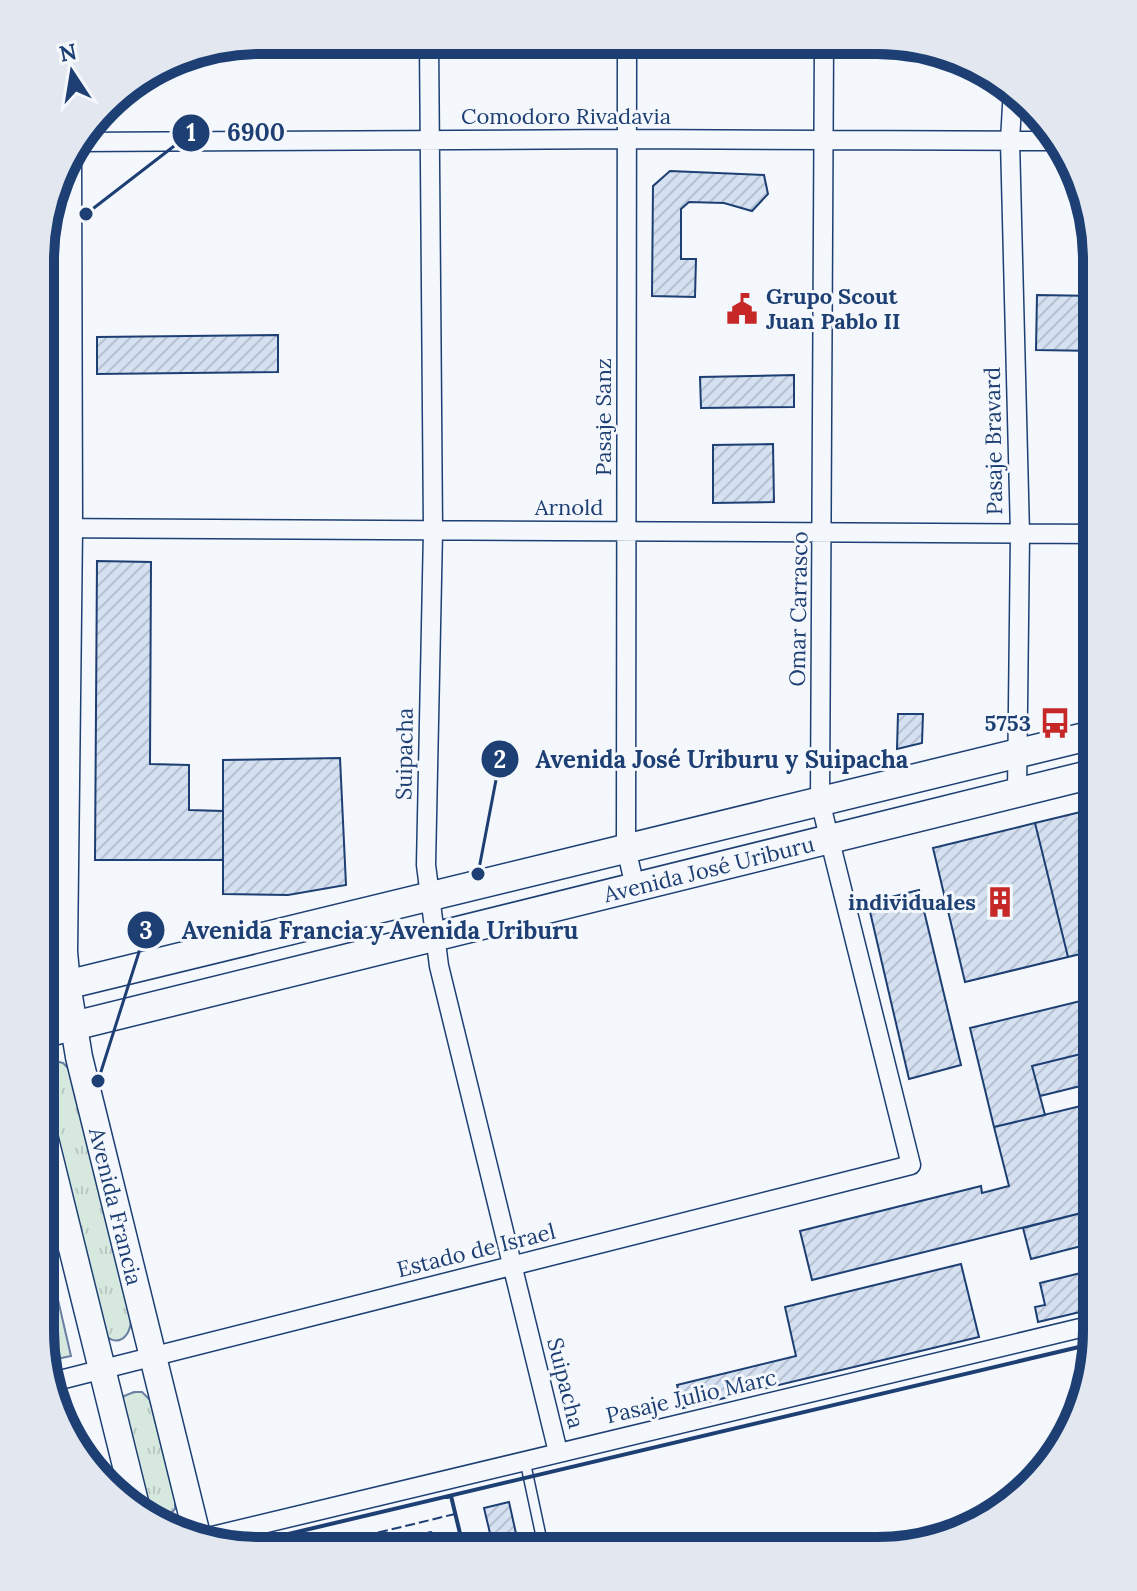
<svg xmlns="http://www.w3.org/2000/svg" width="1137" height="1591" font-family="Lora,serif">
	<defs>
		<pattern id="grass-tufts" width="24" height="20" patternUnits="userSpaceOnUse" patternTransform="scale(2)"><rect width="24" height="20" fill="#d7e8df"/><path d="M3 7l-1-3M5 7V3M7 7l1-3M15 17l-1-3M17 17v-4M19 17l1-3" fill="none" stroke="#b8c8c3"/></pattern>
		<pattern id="building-hatch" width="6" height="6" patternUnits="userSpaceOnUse" patternTransform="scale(2)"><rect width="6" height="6" fill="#d5e0f0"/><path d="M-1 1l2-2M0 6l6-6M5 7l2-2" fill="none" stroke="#b6c1d1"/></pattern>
	</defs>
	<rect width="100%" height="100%" fill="#f4f7fb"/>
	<!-- grass -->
	<path fill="url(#grass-tufts)" stroke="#687fa3" stroke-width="2" d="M68,154l-1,830 -26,7 1,-760z
		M55,1061l8,2 6,6 62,248c1,24 -20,33 -30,11l-61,-248c0,-12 4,-16 15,-19z
		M134,1392h8l8,8 25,100v9l-8,8h-11l-8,-5 -27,-108 3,-8z"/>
	<!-- pitch -->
	<path fill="#d7e8df" stroke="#687fa3" stroke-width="2" d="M40,1222l31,134 -24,5 -7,-29z"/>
	<!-- building -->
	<path fill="url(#building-hatch)" stroke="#1d3f73" stroke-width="2" d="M670,171l94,4 4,19 -16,17 -28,-8 -35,-1 -8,7v50h15l-1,38 -43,-1 1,-110z
		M1037,295l60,1v55l-61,-1z
		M278,335v37l-181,2v-37z
		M794,375v32l-93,1 -1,-31z
		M773,444l1,58 -61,1v-58z
		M97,561l54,1 -1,202 39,1v45l34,1v49h-128z
		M898,714h25l-1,29 -25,6z
		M340,758l6,127 -58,10 -65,-1v-134z
		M1097,808v142l-29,7 -33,-134z
		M1035,823l33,134 -103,25 -32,-134z
		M919,890l42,175 -52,14 -41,-176z
		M1097,997v53l-65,16 13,49 -51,12 -24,-99z
		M1097,1050v32l-57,14 -8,-30z
		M1097,1102v107l-285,71 -12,-49 181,-45 1,7 27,-7 -15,-59z
		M1097,1209v33l-66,17 -8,-31z
		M961,1264l18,73 -296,71 -6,-23 119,-29 -11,-49z
		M1097,1269v39l-59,14 -3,-15 10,-2 -5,-22z
		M509,1502l10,45 -13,3h-12l-10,-42z"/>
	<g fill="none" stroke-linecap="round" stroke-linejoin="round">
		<defs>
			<path id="lane" d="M525,1461l19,89"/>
			<path id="street" d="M429,41l4,490 -7,334 13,101 119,486
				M627,41l-1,807 9,39
				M1013,88l-3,53 10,393 -3,259
				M76,142l550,-3 431,2
				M41,528l1056,6
				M52,1382l859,-217 -91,-364 4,-759
				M204,1538l893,-214"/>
			<g id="secondary">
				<path id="s1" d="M68,154l1,375 -5,423 3,32 12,73 118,478"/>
				<path d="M40,1119l97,391"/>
			</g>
			<g id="primary">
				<path d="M41,991l1056,-257"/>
				<path id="s2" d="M41,1034l1056,-261"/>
			</g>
		</defs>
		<!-- lane casing -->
		<use href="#lane" stroke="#1d3f73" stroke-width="12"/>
		<!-- street casing -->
		<use href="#street" stroke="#1d3f73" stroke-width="21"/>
		<!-- secondary casing -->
		<use href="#secondary" stroke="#1d3f73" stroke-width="29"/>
		<!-- primary casing -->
		<use href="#primary" stroke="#1d3f73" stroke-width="31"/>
		<!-- lane -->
		<use href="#lane" stroke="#f4f7fb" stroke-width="9"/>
		<!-- street -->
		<use href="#street" stroke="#f4f7fb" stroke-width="18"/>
		<!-- secondary -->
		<use href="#secondary" stroke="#f4f7fb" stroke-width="26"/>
		<!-- primary -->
		<use href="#primary" stroke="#f4f7fb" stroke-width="28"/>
		<!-- fence -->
		<path stroke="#1d3f73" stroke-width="2" stroke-dasharray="10 4" stroke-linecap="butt" d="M310,1549l145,-35
			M360,1550l71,-18 20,18"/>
		<!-- wall -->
		<path stroke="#1d3f73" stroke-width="4" d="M447,1497l4,-1 13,54
			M229,1548l867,-205"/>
	</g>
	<!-- icons -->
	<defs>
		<symbol id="civic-bare" viewBox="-9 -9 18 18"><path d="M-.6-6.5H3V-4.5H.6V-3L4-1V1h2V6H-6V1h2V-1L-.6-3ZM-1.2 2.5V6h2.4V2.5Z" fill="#c62828" stroke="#f4f7fb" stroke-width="2.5" paint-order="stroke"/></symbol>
		<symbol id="bus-bare" viewBox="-9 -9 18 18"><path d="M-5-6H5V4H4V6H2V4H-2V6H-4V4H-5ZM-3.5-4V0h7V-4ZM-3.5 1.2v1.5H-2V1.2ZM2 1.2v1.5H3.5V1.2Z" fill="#c62828" stroke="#f4f7fb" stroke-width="2.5" paint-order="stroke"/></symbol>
		<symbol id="building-bare" viewBox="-9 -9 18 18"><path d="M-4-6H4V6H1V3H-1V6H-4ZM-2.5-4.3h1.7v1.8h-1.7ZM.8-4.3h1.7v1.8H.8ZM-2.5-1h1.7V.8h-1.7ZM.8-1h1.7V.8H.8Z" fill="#c62828" stroke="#f4f7fb" stroke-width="2.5" paint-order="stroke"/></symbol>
	</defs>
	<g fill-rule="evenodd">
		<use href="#civic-bare" x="720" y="287" width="44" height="44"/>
		<use href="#bus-bare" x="1033" y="701" width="44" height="44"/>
		<use href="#building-bare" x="978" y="880" width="44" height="44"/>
	</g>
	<g text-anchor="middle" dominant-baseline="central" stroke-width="6" stroke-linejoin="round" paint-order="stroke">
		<!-- street labels -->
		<g font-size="22" fill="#1d3f73" stroke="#f4f7fb">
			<text x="566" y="116">Comodoro Rivadavia</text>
			<text transform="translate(603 417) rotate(-90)">Pasaje Sanz</text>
			<text transform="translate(993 441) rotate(-91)">Pasaje Bravard</text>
			<text x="569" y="507">Arnold</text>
			<text transform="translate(798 609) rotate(-89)">Omar Carrasco</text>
			<text transform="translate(404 754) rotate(-89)">Suipacha</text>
			<text stroke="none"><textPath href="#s2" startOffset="688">Avenida José Uriburu</textPath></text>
			<text stroke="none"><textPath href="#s1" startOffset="1058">Avenida Francia</textPath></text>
			<text transform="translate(476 1250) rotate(-14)">Estado de Israel</text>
			<text transform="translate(566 1383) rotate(76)">Suipacha</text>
			<text transform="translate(691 1396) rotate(-13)">Pasaje Julio Marc</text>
		</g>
		<!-- poi labels -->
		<g font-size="22" font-weight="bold" fill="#1d3f73" stroke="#f4f7fb" text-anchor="end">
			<text x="766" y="296" text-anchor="start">Grupo Scout<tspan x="766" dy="25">Juan Pablo II</tspan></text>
			<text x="1031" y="723">5753</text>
			<text x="976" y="902">individuales</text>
		</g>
	</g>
	<!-- crop -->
	<path d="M0 0H1137V1591H0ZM260 54H877A206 206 0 0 1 1083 260V1331A206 206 0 0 1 877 1537H260A206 206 0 0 1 54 1331V260A206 206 0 0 1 260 54Z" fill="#e3e8f0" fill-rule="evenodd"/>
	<path fill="none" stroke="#1d3f73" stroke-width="10" d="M260 54H877A206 206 0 0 1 1083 260V1331A206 206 0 0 1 877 1537H260A206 206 0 0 1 54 1331V260A206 206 0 0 1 260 54Z"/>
	<!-- callouts -->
	<path fill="none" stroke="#1d3f73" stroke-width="3" d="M86 214L191 133M478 874L500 759M98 1081L146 930"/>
	<g fill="#1d3f73" stroke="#f4f7fb" stroke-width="3">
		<circle cx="86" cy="214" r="8"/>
		<circle cx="478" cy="874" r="8"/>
		<circle cx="98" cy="1081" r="8"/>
		<circle cx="191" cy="133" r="20"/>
		<circle cx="500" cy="759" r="20"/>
		<circle cx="146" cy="930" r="20"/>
	</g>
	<g font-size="24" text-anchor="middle" font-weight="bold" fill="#fff">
		<text x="191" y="141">1</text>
		<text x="500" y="768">2</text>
		<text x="146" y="939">3</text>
	</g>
	<g font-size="24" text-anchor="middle" font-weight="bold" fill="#1d3f73" stroke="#f4f7fb" stroke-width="6" stroke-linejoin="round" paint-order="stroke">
		<text x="256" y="141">6900</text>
		<text x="722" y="768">Avenida José Uriburu y Suipacha</text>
		<text x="380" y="939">Avenida Francia y Avenida Uriburu</text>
	</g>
	<!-- north arrow -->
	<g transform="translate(72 72) rotate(348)" stroke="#f4f7fb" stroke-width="6" paint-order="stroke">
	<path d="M0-6L14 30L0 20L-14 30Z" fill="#1d3f73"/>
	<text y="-12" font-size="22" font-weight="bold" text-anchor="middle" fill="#1d3f73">N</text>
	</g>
</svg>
